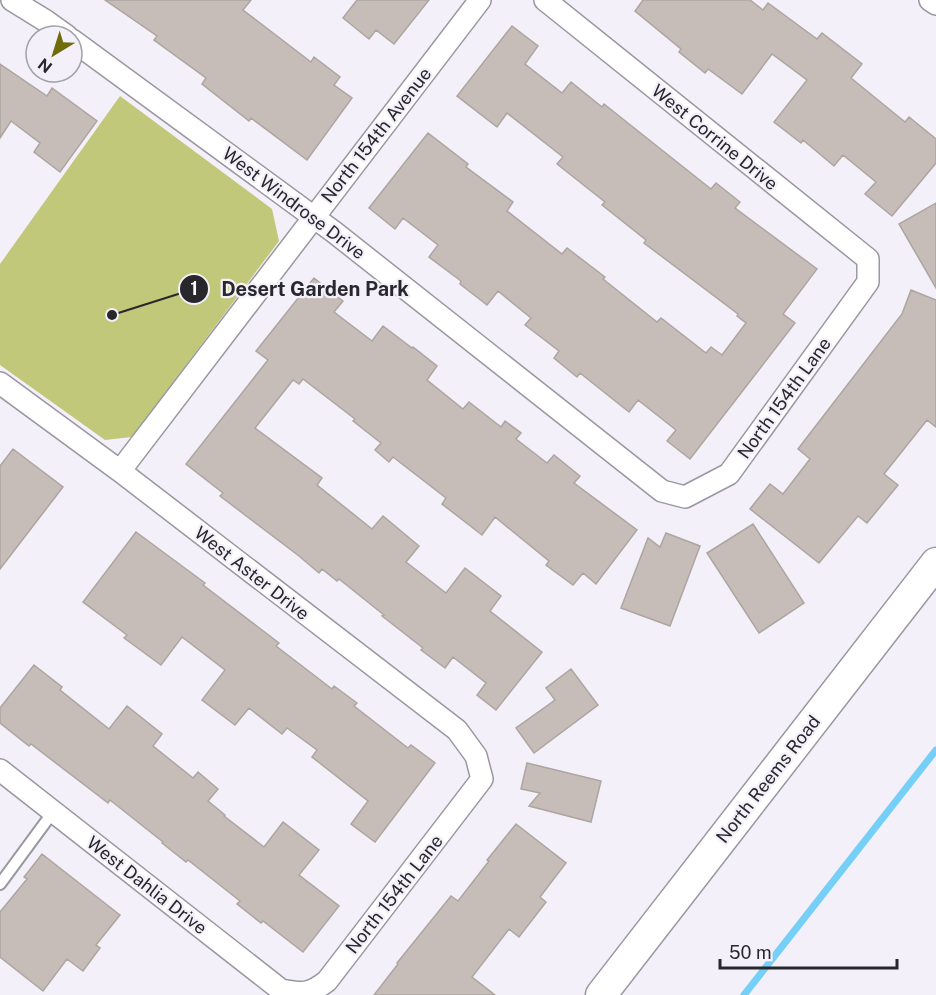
<svg xmlns="http://www.w3.org/2000/svg" width="936" height="995" font-family="'Public Sans',sans-serif">
	<rect width="100%" height="100%" fill="#f3f0fa"/>
	<!-- green -->
	<path fill="#c1c879" d="M120,96l152,113 7,32 -147,196 -27,3 -105,-75v-101z"/>
	<g fill="none" stroke-linecap="round" stroke-linejoin="round">
		<!-- stream -->
		<path stroke="#76cff6" stroke-width="7" d="M744,995l192,-245"/>
	</g>
	<!-- building -->
	<path fill="#c6bdb8" stroke="#ada59f" stroke-width="1.5" d="M105,0h146l-8,10 68,52 3,-5 26,20 -6,8 18,13 -45,62 -56,-42 -2,3 -47,-37 4,-6 -52,-38 3,-4z
		M357,0h72l-35,44 -18,-14 -7,9 -26,-21z
		M643,0h107l13,10 5,-7 49,36 5,-6 40,31 -11,14 54,44 4,-5 27,22v24l-44,53 -27,-22 11,-12 -33,-27 -9,11 -31,-26 -2,3 -27,-21 33,-42 -35,-26 -30,40 -34,-25 -3,4 -26,-21 2,-3 -46,-38z
		M512,26l26,20 -13,18 37,29 9,-11 31,25 2,-3 107,85 5,-6 24,19 -5,6 82,61 -34,45 12,9 -105,136 -23,-18 9,-11 -38,-30 -9,12 -49,-39 -3,4 -23,-19 5,-7 -34,-26 6,-7 -33,-27 -11,14 -27,-21 1,-3 -32,-24 9,-12 -35,-27 -8,11 -26,-21 59,-75 40,31 -2,3 47,35 -6,9 55,43 5,-6 38,29 -2,2 54,43 4,-4 45,35 5,-6 11,8 24,-32 -9,-7 1,-2 -94,-71 2,-3 -44,-35 3,-3 -48,-38 6,-7 -56,-44 -10,14 -40,-31z
		M0,64l47,32 5,-8 45,33 -37,51 -26,-20 6,-9 -29,-22 -11,17z
		M936,203v85l-37,-64z
		M314,278l29,23 -9,11 38,29 11,-15 29,22 1,-1 24,19 -10,14 36,29 6,-7 32,25 4,-6 16,12 -5,6 31,24 7,-8 26,21 -6,7 63,47 -41,54 -13,-11 -10,12 -27,-20 3,-4 -54,-44 -13,18 -40,-31 4,-6 -53,-41 -4,5 -14,-12 6,-7 -28,-22 2,-2 -52,-40 -4,5 -6,-4 -38,48 67,50 -5,7 55,44 11,-13 36,30 -13,16 40,31 19,-25 36,28 -11,15 52,41 -46,58 -19,-15 9,-12 -33,-26 -8,11 -24,-18 2,-2 -41,-32 2,-1 -45,-36 -2,2 -15,-12 -3,4 -20,-17 -79,-60 3,-3 -37,-29 82,-104 -12,-9z
		M911,290l25,10v127l-9,-7 -43,54 14,11 -31,38 -9,-7 -39,47 -69,-54 20,-25 13,10 27,-35 -12,-10 104,-135z
		M13,449l50,38 -63,82v-103z
		M753,524l51,79 -45,30 -52,-80z
		M136,532l69,51 -2,2 76,58 -3,3 56,43 2,-3 23,17 -3,3 54,42 3,-3 24,18 -60,79 -24,-18 17,-23 -56,-44 5,-7 -30,-22 -5,6 -33,-26 -14,17 -33,-25 23,-30 -43,-33 -21,28 -37,-27 3,-3 -44,-33z
		M666,533l34,13 -30,80 -49,-18 27,-70 12,9z
		M34,665l28,22 -2,3 49,39 18,-23 35,28 -9,12 40,32 5,-6 20,17 -10,12 17,14 -1,1 40,31 19,-25 36,28 -20,25 40,31 -36,46 -40,-31 -2,2 -24,-19 3,-3 -52,-41 -2,2 -24,-19 1,-1 -53,-42 -2,3 -77,-59 -2,2 -29,-23v-15z
		M571,669l27,36 -64,48 -18,-25 39,-28 -9,-12z
		M527,763l74,18 -10,41 -62,-16 11,-13 -19,-4z
		M516,824l50,39 -26,34 6,5 -27,35 -10,-8 -37,48 23,18h-121l24,-31 -1,-1 54,-67 7,5 31,-40 -2,-1z
		M42,854l78,61 -24,30 4,3 -17,23 -16,-12 -24,32 -43,-34v-45l27,-33 -3,-2z"/>
	<g fill="none" stroke-linecap="round" stroke-linejoin="round">
		<defs>
			<path id="lane" d="M0,884l53,-72"/>
			<path id="street" d="M12,0l34,21 21,15
				M930,0l6,4
				M72,40l262,192 328,259 23,6 44,-23 139,-192v-23l-323,-259
				M0,383l120,88 337,259 19,26 6,23 -155,202c-18,14 -24,13 -46,9l-281,-220
				M120,471l360,-471"/>
			<path id="secondary" d="M601,995l335,-432"/>
		</defs>
		<!-- lane casing -->
		<use href="#lane" stroke="#9997a0" stroke-width="14"/>
		<!-- street casing -->
		<use href="#street" stroke="#9997a0" stroke-width="24"/>
		<!-- secondary casing -->
		<use href="#secondary" stroke="#9997a0" stroke-width="33"/>
		<!-- lane -->
		<use href="#lane" stroke="#fff" stroke-width="10"/>
		<!-- street -->
		<use href="#street" stroke="#fff" stroke-width="21"/>
		<!-- secondary -->
		<use href="#secondary" stroke="#fff" stroke-width="30"/>
	</g>
	<g text-anchor="middle" dominant-baseline="central" stroke-width="4.5" stroke-linejoin="round" paint-order="stroke">
		<!-- street labels -->
		<g font-size="18" fill="#28272b" stroke="#f3f0fa">
			<text transform="translate(376 135) rotate(-52)">North 154th Avenue</text>
			<text transform="translate(715 137) rotate(39)">West Corrine Drive</text>
			<text transform="translate(294 203) rotate(37)">West Windrose Drive</text>
			<text transform="translate(784 398) rotate(-54)">North 154th Lane</text>
			<text transform="translate(252 573) rotate(38)">West Aster Drive</text>
			<text transform="translate(768 779) rotate(-52)">North Reems Road</text>
			<text transform="translate(147 885) rotate(38)">West Dahlia Drive</text>
			<text transform="translate(394 894) rotate(-52)">North 154th Lane</text>
		</g>
	</g>
	<!-- callouts -->
	<path fill="none" stroke="#28272b" stroke-width="2" d="M112 315L194 289"/>
	<g fill="#28272b" stroke="#f3f0fa" stroke-width="2">
		<circle cx="112" cy="315" r="6"/>
		<circle cx="194" cy="289" r="15"/>
	</g>
	<g font-size="18" text-anchor="middle" font-weight="bold" fill="#fff">
		<text x="194" y="295">1</text>
	</g>
	<g font-size="20" text-anchor="middle" font-weight="bold" fill="#28272b" stroke="#f3f0fa" stroke-width="4.5" stroke-linejoin="round" paint-order="stroke">
		<text x="315" y="296">Desert Garden Park</text>
	</g>
	<!-- north arrow -->
	<g transform="translate(54 54) rotate(218)"><circle r="28" fill="#f3f0fa" stroke="#a2a0a7" stroke-width="1.5"/>
	<path d="M0-4.5L10 22L0 15L-10 22Z" fill="#6f6c09"/>
	<text y="-9" font-size="16" font-weight="bold" text-anchor="middle" fill="#28272b">N</text>
	</g>
	<!-- scale -->
	<path d="M720 959v9h177v-9" fill="none" stroke="#28272b" stroke-width="3"/>
	<text x="729" y="959" font-size="18" fill="#28272b" stroke="#f3f0fa" stroke-width="4.5" paint-order="stroke">50 m</text>
</svg>
